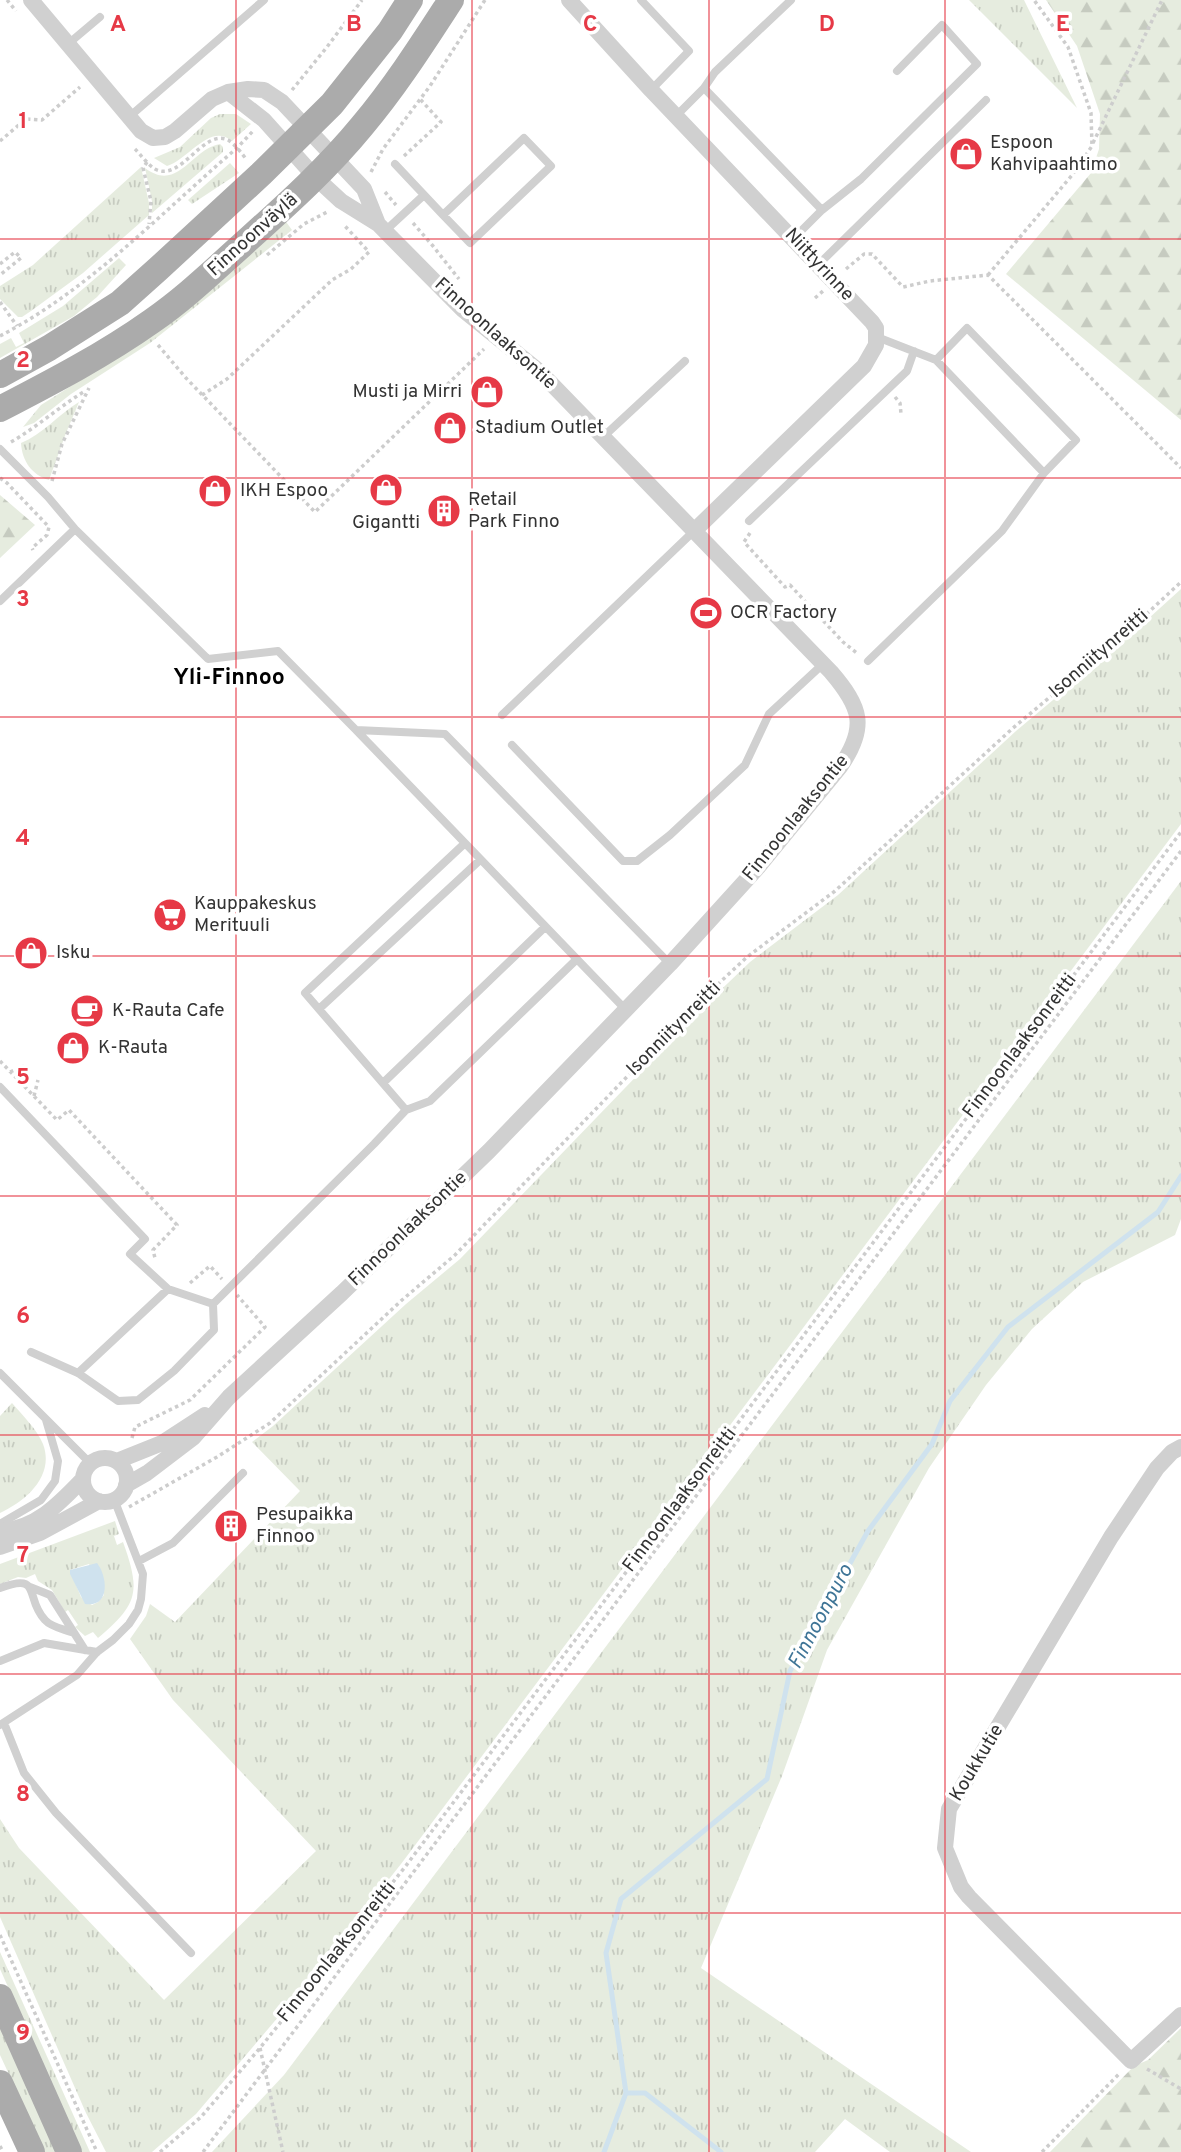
<svg xmlns="http://www.w3.org/2000/svg" width="1181" height="2152" font-family="Overpass,sans-serif">
	<defs>
		<pattern id="grass-tufts" width="24" height="20" patternUnits="userSpaceOnUse" patternTransform="scale(1.75)"><rect width="24" height="20" fill="#e6ecdf"/><path d="M3 7l-1-3M5 7V3M7 7l1-3M15 17l-1-3M17 17v-4M19 17l1-3" fill="none" stroke="#c6cbc0"/></pattern>
		<pattern id="forest-firs" width="22" height="20" patternUnits="userSpaceOnUse" patternTransform="scale(1.75)"><rect width="22" height="20" fill="#e6ecdf"/><path d="M5 1l3.5 6h-7zM16 11l3.5 6h-7z" fill="#c6cbc0"/></pattern>
	</defs>
	<rect width="100%" height="100%" fill="#fff"/>
	<!-- grass -->
	<path fill="url(#grass-tufts)" fill-rule="evenodd" d="M969,0h55l53,108z
		M220,114h16l15,10 -19,17c-22,-19 -43,18 -65,25l-13,-8 26,-11 31,-29z
		M220,144l3,3v5l-71,61v-12l-7,-33c33,25 46,-19 75,-24z
		M230,163l9,10 -47,31 -4,-4z
		M141,167l8,36v12l-66,58 -52,38 -9,6h-4l-18,-18v-13l33,-21z
		M284,219l8,11 -142,113 -79,51 -37,29 -11,4 18,-22 82,-52z
		M119,258l7,7 -29,32 -23,19 -74,42v-14l11,-6 5,9 8,-4 -5,-10 44,-27z
		M79,402l-13,31 -17,47c-17,-5 -27,-19 -28,-37 22,-9 38,-29 58,-41z
		M1181,589v235l-780,1040 -105,132 -100,118 -44,38h-46l-20,-39 -86,-196v-98l19,29 145,152 152,-149 -143,-151 -43,-61 16,-23 4,-12 25,18 125,-131 -48,-49 21,-16 133,-122 54,-45 246,-255 44,-42 88,-67 178,-164 111,-93z
		M1181,881v338l-6,16 -92,47 -51,47 -46,56 -57,83 -102,182 -45,126 -81,192 270,184h-81l-45,-33 -30,33h-603l72,-77z
		M12,1403c10,12 25,26 31,41 12,32 -17,57 -43,69v-97z
		M115,1521l4,13 -5,2 3,9 6,-3c18,50 15,62 -25,96l-5,-6 -8,4 -10,-9 3,-2 -10,-15 -3,2 -13,-22 -14,-9 -3,-7 -9,4 -8,-1 -18,7v-20zM89,1564l15,31 -6,7 -6,3 -11,-8 -11,-27z
		M0,1952l90,200h-8l-82,-183z
		M0,2025l57,127h-12l-45,-97z"/>
	<!-- forest -->
	<path fill="url(#forest-firs)" d="M1046,0h135v420l-175,-146 85,-101 8,-24 1,-35 -23,-68z
		M0,495l35,30 -35,33z
		M1181,2028v124h-131l84,-86 14,-6z"/>
	<!-- water -->
	<path fill="#cfe2ee" d="M97,1563c11,14 13,45 -12,41l-15,-30v-4z"/>
	<g fill="none" stroke-linecap="round" stroke-linejoin="round">
		<!-- stream -->
		<path stroke="#cfe2ee" stroke-width="5" d="M626,2093h19l76,59
			M604,2152l22,-59 -20,-140 15,-54 146,-120 23,-108 78,-140 64,-87 18,-43 58,-74 150,-115 23,-36"/>
		<!-- path -->
		<path stroke="#cdcdcd" stroke-width="3.5" stroke-dasharray="3.5 3.5" stroke-linecap="butt" d="M7,0l9,11
			M292,90l35,-43 35,-47
			M0,141l26,-22 16,1 38,-33
			M1093,143l69,-143
			M135,149c6,6 13,16 20,20 26,14 48,-41 73,-29 7,4 14,14 19,20
			M404,156l37,-34 -21,-23
			M147,162l-4,6 8,33 -2,23
			M371,172l12,-23 47,-63 55,-86
			M385,192l11,13
			M413,223l20,23 26,33
			M267,255l37,-31 25,-13
			M0,264l15,-12 6,6 -21,17
			M846,269l18,-15h8l31,33 27,-6 58,-6 193,193
			M988,275l85,-101 19,-28 -1,-33 -23,-66 -34,-47
			M815,298l8,-7
			M0,302l17,24
			M0,336c90,-47 161,-123 237,-188l16,-17
			M158,345l28,33 129,134 169,-163
			M202,395l25,-16 105,-99 19,-11 18,-17 -25,-27
			M895,397l5,6 1,11
			M11,442c26,-15 48,-35 74,-51
			M0,478l7,5 42,44 -2,8 -15,13 1,2
			M52,481l10,-37 27,-56
			M750,533l-6,9 41,45 5,-2 53,57 15,12
			M0,1061l57,59 12,-10 108,115 -24,25 2,8
			M10,1072l14,-6
			M34,1096l4,-16
			M190,1283l20,-17 12,13
			M132,1438l3,-11 55,-27 75,-73 -28,-32
			M129,1507l88,-50 53,-34 132,-123 53,-45 246,-255 46,-43 88,-66 178,-163 111,-93 57,-53
			M0,1935l97,217
			M260,2048l23,104
			M1147,2069l34,20
			M0,2146l3,6
			M160,2152l41,-35 59,-69 145,-181 776,-1035
			M203,2152l978,-1301
			M1042,2152l77,-78"/>
		<!-- service -->
		<path stroke="#d0d0d0" stroke-width="8" d="M641,0l48,51 -38,39
			M68,44l32,-27
			M704,88l118,122
			M676,116l28,-28 11,-16 76,-72
			M129,117l135,-117
			M524,138l27,28 -81,77 -27,-28z
			M395,164l48,51
			M385,231l39,-36
			M794,238l28,-28 39,-31 116,-115 -35,-39 -45,46
			M819,264l167,-164
			M936,360l31,-32 109,112 -32,33
			M603,437l82,-76
			M0,449l48,48 27,32 133,130 70,-8 78,79 89,4 225,230
			M749,521l158,-150 7,-20
			M0,601l75,-72
			M868,661l134,-130 42,-58 -108,-113 -59,-23
			M502,715l192,-184
			M356,730l270,280
			M512,745l111,116h14l33,-26 75,-70 24,-51 54,-50
			M319,1009l161,-149
			M383,1083l162,-156
			M0,1087l145,152 -15,15 38,35 45,15
			M406,1110l-101,-117 159,-149
			M31,1352l47,21 40,28 20,-1 36,-29 40,-41 -1,-26 161,-160 32,-34 24,-9 147,-142
			M0,1373l90,90
			M78,1373l90,-84
			M0,1524l41,-24 14,-19 3,-20 -12,-41
			M139,1561l34,-18 70,-70
			M30,1587l20,8 35,55
			M0,1588c43,-16 24,10 45,32 6,7 18,9 26,12
			M0,1661l44,-18 53,9
			M4,1723l20,50 32,40 135,140
			M0,1725l77,-50 20,-23 16,-12 16,-16 9,-14 3,-11 2,-25 -29,-75"/>
		<!-- minor -->
		<path stroke="#d0d0d0" stroke-width="16" d="M31,0l110,131 12,7 12,-1 10,-6 37,-32 16,-7 20,-3 16,1 18,12 82,87 14,35
			M569,0l82,90 221,232 4,6v17l-12,21 -170,165
			M1181,1447l-9,5 -15,16 -46,69 -162,272 -4,39 16,39 8,10 162,164 50,-46
			M83 1480a22 22 0 1 1 44 0a22 22 0 1 1-44 0Z
			M117,1461l45,-18 43,-28
			M126,1485l21,-12 46,-35 36,-41 113,-104 147,-142 181,-187 89,-98 81,-99c28,-40 21,-60 -9,-95l-291,-300 -78,-63 -84,-85 -37,-23 -26,-24 -51,-57 -36,-28
			M0,1531c36,-2 60,-28 83,-52
			M0,1547l40,-14 59,-32"/>
		<!-- primary -->
		<path stroke="#ababab" stroke-width="26" d="M0,375l49,-27 71,-45 38,-34 103,-95 71,-70 58,-73 20,-31
			M0,409c52,-27 104,-54 152,-88 32,-22 60,-49 89,-75 42,-38 85,-76 121,-120 33,-39 61,-83 89,-126
			M0,1997l69,155
			M0,2083l32,69"/>
	</g>
	<!-- grid -->
	<path fill="none" stroke="#e63946" stroke-width="2" stroke-opacity="0.55" d="M236,0v2152M472,0v2152M709,0v2152M945,0v2152M0,239h1181M0,478h1181M0,717h1181M0,956h1181M0,1196h1181M0,1435h1181M0,1674h1181M0,1913h1181"/>
	<!-- icons -->
	<defs>
		<symbol id="shop-disc" viewBox="-11 -11 22 22"><circle r="9.5" fill="#e63946" stroke="#fff"/><path d="M-5-2.5h2.3a2.7 3.5 0 0 1 5.4 0H5L5.5 6h-11ZM-1.5-2.5h3a1.5 2.3 0 0 0-3 0Z" fill="#fff"/></symbol>
		<symbol id="building-disc" viewBox="-11 -11 22 22"><circle r="9.5" fill="#e63946" stroke="#fff"/><path d="M-4-6H4V6H1V3H-1V6H-4ZM-2.5-4.3h1.7v1.8h-1.7ZM.8-4.3h1.7v1.8H.8ZM-2.5-1h1.7V.8h-1.7ZM.8-1h1.7V.8H.8Z" fill="#fff"/></symbol>
		<symbol id="stadium-disc" viewBox="-11 -11 22 22"><circle r="9.5" fill="#e63946" stroke="#fff"/><path d="M0-5a6.5 5 0 1 0 0 10a6.5 5 0 1 0 0-10ZM-3.5-1.8h7v3.6h-7Z" fill="#fff"/></symbol>
		<symbol id="supermarket-disc" viewBox="-11 -11 22 22"><circle r="9.5" fill="#e63946" stroke="#fff"/><path d="M-6-5.5h2.5l.6 2H6L4.5 2H-2.5L-4.4-4H-6ZM-1.5 3.2a1.3 1.3 0 1 0 .1 0ZM3 3.2a1.3 1.3 0 1 0 .1 0Z" fill="#fff"/></symbol>
		<symbol id="cafe-disc" viewBox="-11 -11 22 22"><circle r="9.5" fill="#e63946" stroke="#fff"/><path d="M-5.5-4.5H6V0H3Q3 3.5 0 3.5H-2.5Q-5.5 3.5-5.5 0ZM3-3.2v2h1.7v-2ZM-6 4.5H4V6H-6Z" fill="#fff"/></symbol>
	</defs>
	<g fill-rule="evenodd">
		<use href="#shop-disc" x="947" y="135" width="38" height="38"/>
		<use href="#shop-disc" x="468" y="373" width="38" height="38"/>
		<use href="#shop-disc" x="431" y="409" width="38" height="38"/>
		<use href="#shop-disc" x="367" y="471" width="38" height="38"/>
		<use href="#shop-disc" x="196" y="472" width="38" height="38"/>
		<use href="#building-disc" x="425" y="492" width="38" height="38"/>
		<use href="#stadium-disc" x="687" y="594" width="38" height="38"/>
		<use href="#supermarket-disc" x="151" y="896" width="38" height="38"/>
		<use href="#shop-disc" x="12" y="934" width="38" height="38"/>
		<use href="#cafe-disc" x="68" y="992" width="38" height="38"/>
		<use href="#shop-disc" x="54" y="1029" width="38" height="38"/>
		<use href="#building-disc" x="212" y="1507" width="38" height="38"/>
	</g>
	<g text-anchor="middle" dominant-baseline="central" stroke-width="7" stroke-linejoin="round" paint-order="stroke">
		<!-- poi labels -->
		<g font-size="19" fill="#333" stroke="#fff" text-anchor="start">
			<text x="990" y="143">Espoon<tspan x="990" dy="22">Kahvipaahtimo</tspan></text>
			<text x="462" y="392" text-anchor="end">Musti ja Mirri</text>
			<text x="475" y="428">Stadium Outlet</text>
			<text x="240" y="491">IKH Espoo</text>
			<text x="468" y="500">Retail<tspan x="468" dy="22">Park Finno</tspan></text>
			<text x="386" y="523" text-anchor="middle">Gigantti</text>
			<text x="730" y="613">OCR Factory</text>
			<text x="194" y="904">Kauppakeskus<tspan x="194" dy="22">Merituuli</tspan></text>
			<text x="56" y="953">Isku</text>
			<text x="112" y="1011">K-Rauta Cafe</text>
			<text x="98" y="1048">K-Rauta</text>
			<text x="256" y="1515">Pesupaikka<tspan x="256" dy="22">Finnoo</tspan></text>
		</g>
		<!-- street labels -->
		<g font-size="19" fill="#333" stroke="#fff">
			<text transform="translate(253 235) rotate(-42)">Finnoonväylä</text>
			<text transform="translate(819 265) rotate(47)">Niittyrinne</text>
			<text transform="translate(495 334) rotate(42)">Finnoonlaaksontie</text>
			<text transform="translate(1099 654) rotate(-41)">Isonniitynreitti</text>
			<text transform="translate(796 818) rotate(-51)">Finnoonlaaksontie</text>
			<text transform="translate(674 1029) rotate(-45)">Isonniitynreitti</text>
			<text transform="translate(1020 1046) rotate(-53)">Finnoonlaaksonreitti</text>
			<text transform="translate(408 1229) rotate(-44)">Finnoonlaaksontie</text>
			<text transform="translate(680 1500) rotate(-53)">Finnoonlaaksonreitti</text>
			<text transform="translate(977 1763) rotate(-59)">Koukkutie</text>
			<text transform="translate(337 1952) rotate(-51)">Finnoonlaaksonreitti</text>
		</g>
		<!-- water labels -->
		<g font-size="21" font-style="italic" fill="#3f7597" stroke="#fff">
			<text transform="translate(821 1617) rotate(-62)">Finnoonpuro</text>
		</g>
		<!-- quarter labels -->
		<g font-size="23" font-weight="bold" fill="#000" stroke="#fff">
			<text x="229" y="678">Yli-Finnoo</text>
		</g>
	</g>
	<g font-size="23" text-anchor="middle" font-weight="bold" fill="#e63946" stroke="#fff" stroke-width="7" stroke-linejoin="round" paint-order="stroke">
		<text x="118" y="31">A</text>
		<text x="354" y="31">B</text>
		<text x="590" y="31">C</text>
		<text x="827" y="31">D</text>
		<text x="1063" y="31">E</text>
		<text x="23" y="128">1</text>
		<text x="23" y="367">2</text>
		<text x="23" y="606">3</text>
		<text x="23" y="845">4</text>
		<text x="23" y="1084">5</text>
		<text x="23" y="1323">6</text>
		<text x="23" y="1562">7</text>
		<text x="23" y="1801">8</text>
		<text x="23" y="2040">9</text>
	</g>
</svg>
